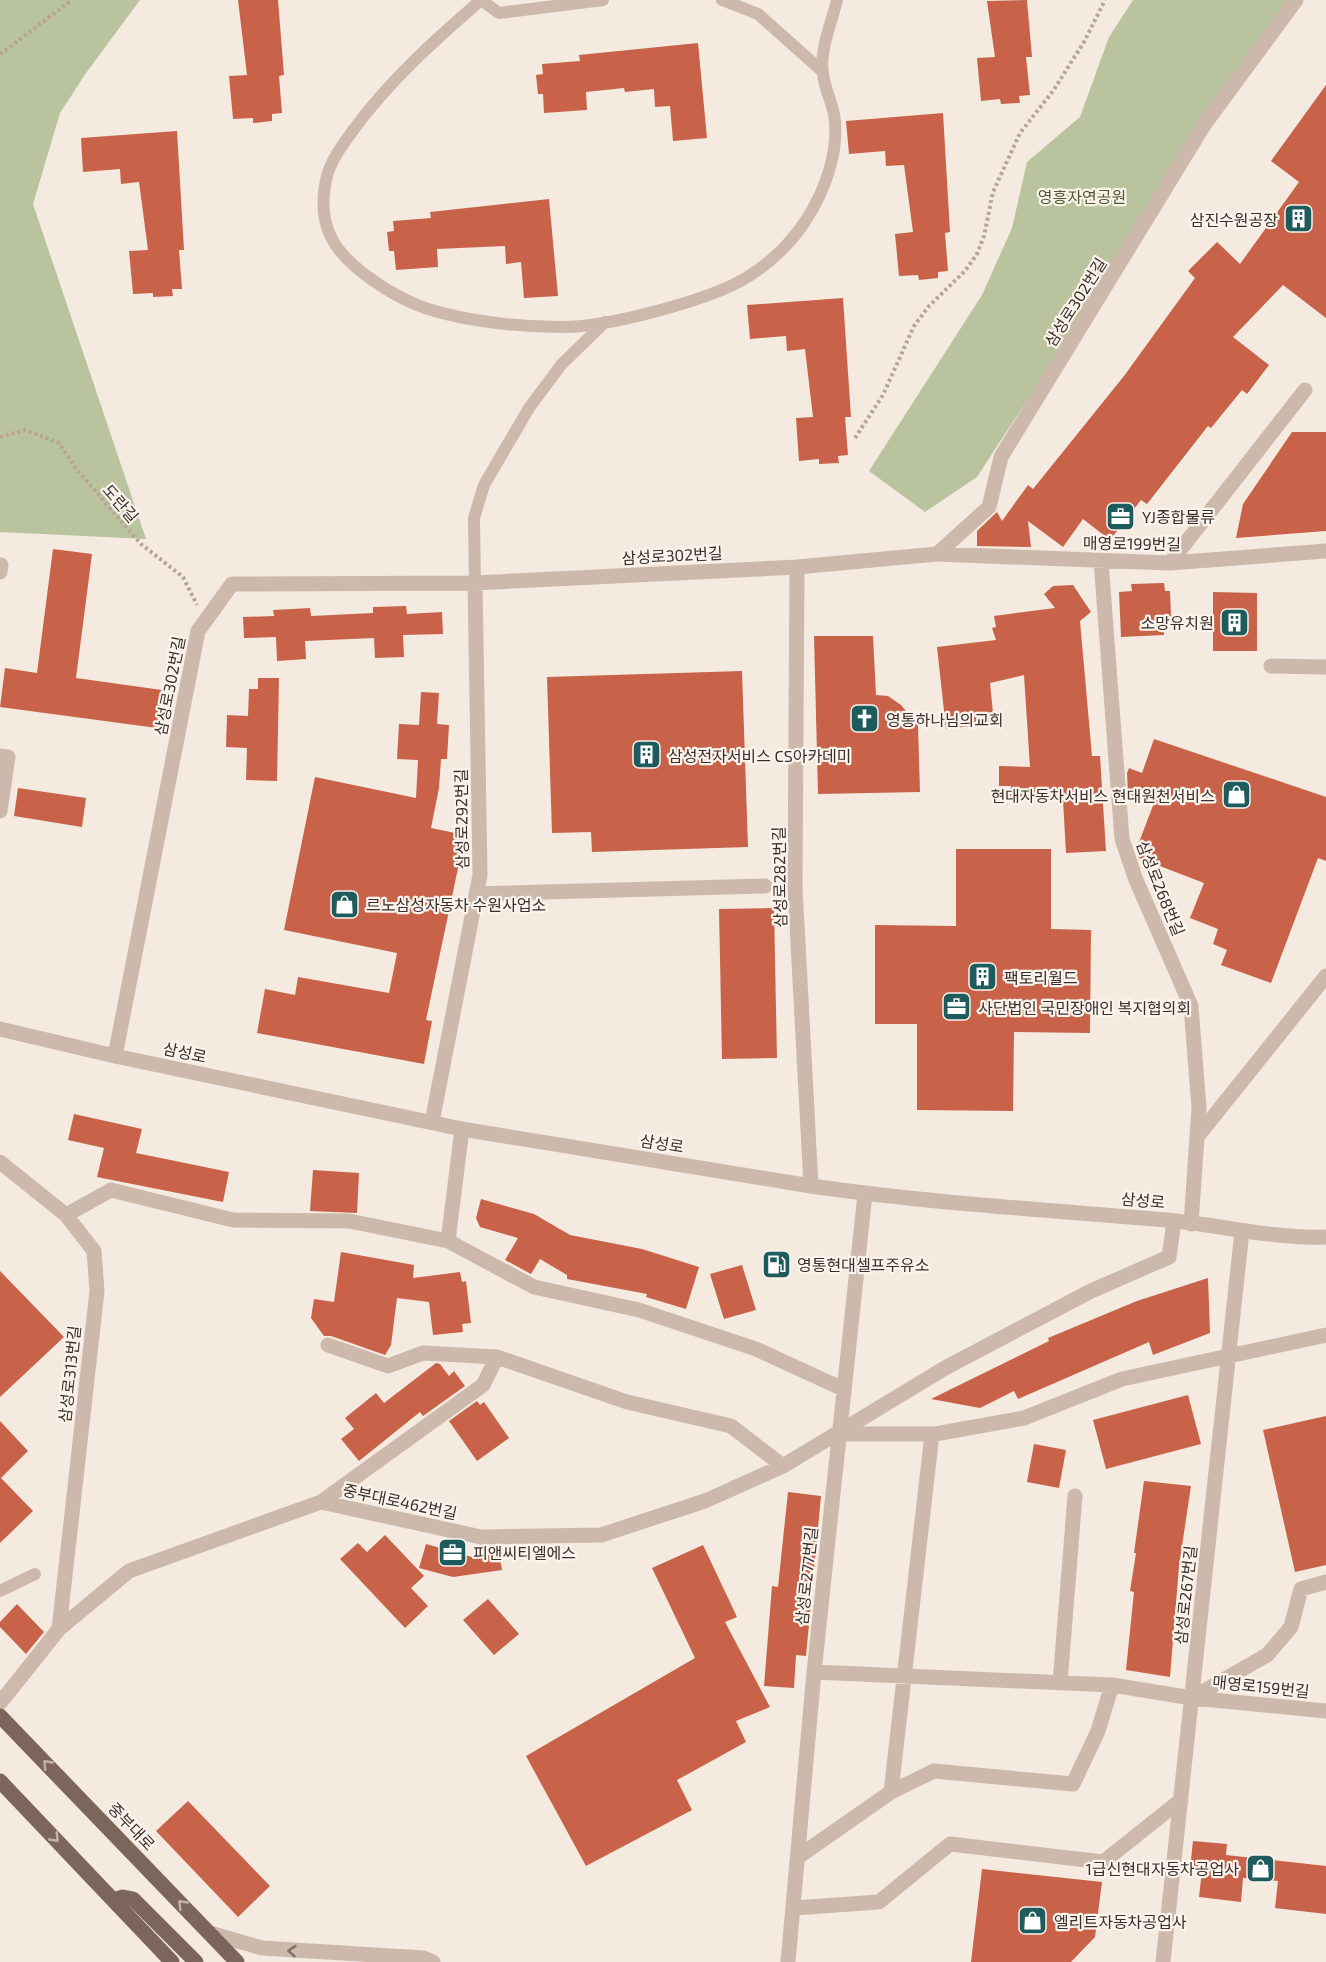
<svg xmlns="http://www.w3.org/2000/svg" width="1326" height="1962" font-family="'Exo 2','Noto Sans KR',sans-serif">
	<rect width="100%" height="100%" fill="#f4eae0"/>
	<!-- green -->
	<path fill="#b9c49f" d="M0,0h140l-54,73 -26,40 -27,91 113,335 -146,-7z
		M1133,0h155l-311,477 -52,35 -56,-41 113,-176 30,-67 15,-66 53,-45 29,-80z"/>
	<!-- building -->
	<path fill="#c86349" d="M238,0h40l6,75 -5,1 3,37 -10,1v7l-19,2v-5l-20,1 -4,-43 18,-1z
		M1027,0l5,57h-6l4,38 -11,1 1,7 -19,1 -1,-5 -19,2 -4,-43 18,-1 -8,-56z
		M698,43l9,95 -34,3 -3,-35 -15,1 -1,-18 -29,3 -1,-4 -38,4 1,18 -43,3 -1,-19h-5l-2,-19 7,-1 -1,-10 38,-3 -1,-6z
		M1326,85v233l-43,-33 -50,52 36,28 -22,29 -5,-4 -31,38 -3,-2 -61,78 -6,-4 -31,40 -27,-21 -20,28 -35,-26 3,26 -54,-1v-15l20,-19 5,9 26,-36 5,4 91,-113 71,-98 -7,-7 29,-29 23,22 59,-82 -28,-21z
		M943,113l7,119 -5,1 3,38 -10,1v6l-19,2 -1,-5 -19,1 -4,-42 18,-2 -9,-67 -18,1 -1,-15 -36,3 -3,-33z
		M177,131l7,119h-5l3,39h-10l1,7 -20,1v-4l-20,1 -4,-43 19,-1 -9,-68 -18,2 -1,-15 -37,3 -2,-34z
		M549,199l9,97 -34,2 -3,-36 -15,2 -1,-18 -68,3 1,18 -42,3 -2,-19h-5l-2,-19 7,-1 -1,-10 38,-3 -1,-6z
		M843,298l8,119h-6l3,38 -10,1 1,7 -20,1v-5l-20,2 -3,-43 17,-1 -8,-68 -18,2 -1,-15 -36,3 -3,-34z
		M1292,432h34v99l-90,7 7,-34z
		M53,549l39,5 -16,124 86,12 -5,38 -157,-21 5,-39 32,5z
		M1164,583l1,8h5l1,25 -8,1 1,18 -43,2 -2,-45 13,-1 -1,-7z
		M1073,585l18,27 -11,9 12,135h8l6,95 -40,2 -3,-53 -53,-2 1,-12h-12v-20l31,1 -6,-92 -34,8 4,40 -48,6 -9,-82 59,-7 -4,-12 4,-1 -2,-11 61,-8 -11,-14 9,-8z
		M1213,592l44,1v58h-44z
		M406,606l1,8 35,-2 1,22 -40,1 1,22 -29,1 -1,-20 -69,3 1,18 -29,2 -1,-24 -32,1 -1,-21 31,-1 -1,-6 37,-2 1,8 62,-3v-6z
		M814,636h59l3,59 12,1 13,9 17,20 2,67 -102,2z
		M742,671l6,176 -156,5 -1,-20 -39,1 -5,-156z
		M258,678h21l-2,103 -31,-1 1,-32 -21,-1 1,-32 21,1 1,-27h9z
		M421,692l18,1 -2,31 12,1 -2,34h-6l-2,29 -8,40 34,7 -39,185 6,1 -8,43 -167,-31 8,-44 30,6 3,-18 91,16 8,-40 -113,-23 31,-153 101,21 2,-38 -21,-1 2,-35 20,1z
		M1154,739l172,58v64l-8,-3 -47,125 -50,-18 6,-15 -14,-6 5,-15 -28,-11 14,-35 -65,-25 -3,-8 18,-47 -26,-9 -1,-21 2,-5 13,5z
		M18,788l68,10 -4,29 -68,-11z
		M956,849h95v80l40,1 -1,103 -76,-1 -1,79 -96,-1v-86h-42v-99l81,1z
		M774,908l3,150 -55,1 -3,-150z
		M74,1114l68,15 -6,24 93,19 -6,30 -126,-25 7,-29 -36,-8z
		M313,1170l46,3 -2,40 -47,-2z
		M481,1199l53,15 36,21 72,14 57,18 -13,42 -40,-12 1,-3 -80,-15v-4l-27,-16 -9,15 -26,-14 13,-22 -38,-11 -4,-9z
		M341,1252l73,13 -1,13 47,-6 2,10 4,-1 5,42 -9,1 1,8 -30,3 -4,-33 -32,-4 -6,47 -6,10 -54,-19h-7l-13,-18 3,-19 20,3z
		M742,1265l14,45 -32,9 -14,-45z
		M0,1271l64,66 -64,60z
		M1208,1278l2,55 -57,22 -4,-13 -131,57 -4,-8 -34,17 -49,-9 118,-58 -1,-3 89,-37z
		M436,1363l4,1 9,12 5,-5 11,15 -42,30 -3,-4 -61,49 -18,-22 13,-10 -9,-11 31,-25 8,10z
		M1188,1395l13,49 -95,25 -13,-49z
		M477,1401l3,4 4,-3 25,36 -32,23 -28,-40z
		M1326,1416v149l-31,7 -32,-142z
		M0,1421l28,30 -27,27 32,33 -33,32z
		M1034,1444l32,6 -7,38 -32,-6z
		M1144,1481l47,5 -12,80 -9,111 -44,-7 8,-78 -4,-1 6,-38h-2z
		M788,1492l33,4 -15,160 -10,-1 -2,33 -30,-2 8,-100 6,1z
		M385,1535l39,41 -13,12 17,18 -23,22 -65,-69 18,-16 9,9z
		M426,1544l46,13 27,-5 3,18 -49,7 -34,-9z
		M703,1545l34,72 -12,5 45,85 -34,14 10,21 -69,38 15,30 -106,56 -60,-110 169,-98 -43,-90z
		M488,1599l31,35 -25,21 -31,-35z
		M17,1604l27,28 -18,22 -26,-27v-5z
		M188,1801l82,85 -32,31 -82,-86z
		M1193,1841l34,3 -1,11 100,11v48l-51,-6 3,-27 -35,-3 -2,24 -42,-5 3,-27 -12,-1z
		M982,1869l120,13 -7,55 -24,25h-100z"/>
	<g fill="none" stroke-linecap="round" stroke-linejoin="round">
		<!-- path -->
		<path stroke="#b9a395" stroke-width="4" stroke-dasharray="3 3" stroke-linecap="butt" d="M0,54l72,-54
			M0,437l25,-7 34,13 19,28 63,73 42,33 14,28
			M855,438l28,-43 31,-69 15,-20 36,-35 12,-17 7,-18 9,-44 27,-59 33,-42 31,-49 21,-42"/>
		<!-- service -->
		<path stroke="#cdb9ab" stroke-width="12" d="M481,0c-46,40 -90,79 -127,129 -11,15 -24,32 -28,51 -4,19 -4,39 5,57 14,30 66,62 97,72 38,12 91,18 132,18 45,1 152,-27 189,-51 24,-15 42,-33 57,-56 19,-29 34,-70 28,-106 -3,-14 -10,-27 -11,-41 -4,-22 9,-51 14,-73
			M481,0l18,13 104,-13
			M722,0l36,14 64,57
			M475,583l-1,-65 10,-33 45,-77 32,-43 44,-43
			M0,1591l35,-17"/>
		<!-- minor -->
		<path stroke="#cdb9ab" stroke-width="15" d="M937,554l233,9 156,-12
			M1101,561l21,278 14,41 55,126 8,102 -8,116
			M1170,563l135,-173
			M797,567l-2,320 16,299
			M0,572l1,-7
			M1271,666l55,1
			M0,756l8,1 -8,54
			M476,894l289,-8
			M115,1056l83,-425 34,-47 243,-1 322,-16 140,-13 52,-47 12,-50 203,-332 92,-125
			M432,1122l48,-247 -5,-292
			M1197,1137l129,-161
			M0,1162l66,53 28,36 3,40 -38,338
			M66,1215l45,-25 122,30 116,1 99,20 86,46 105,23 117,39 87,40
			M448,1241l14,-112
			M328,1345l60,21 35,-13 74,4
			M838,1434h97l89,-16 98,-39 204,-44
			M321,1502l162,-117 14,-28 130,45 104,24 52,40
			M814,1672l298,13 80,13 134,13
			M1060,1683l15,-187
			M1192,1698l75,-43 24,-28 10,-38 25,-7
			M0,1703l59,-74 70,-58 192,-69 160,35 120,-2 104,-34 78,-35 162,-98 146,-77 78,-34 5,-36
			M891,1792l41,-358
			M798,1857l93,-65 43,-21 139,13 25,-53 14,-46
			M794,1908l85,-6 71,-58 153,18 78,-62
			M788,1962l26,-290 51,-478
			M1163,1962l79,-731"/>
		<!-- tertiary -->
		<path stroke="#cdb9ab" stroke-width="15" d="M0,1029l115,27 347,73 349,57c118,17 237,24 356,34 53,5 106,19 159,17
			M210,1933l52,15 162,10 9,4"/>
		<!-- primary -->
		<path stroke="#7c655b" stroke-width="15" d="M0,1716l237,246
			M0,1781l172,181
			M113,1900l10,-3 10,2 63,63"/>
	</g>
	<!-- one-way arrows -->
	<defs><path id="oneway-chevron" d="M-2-3.5L2.5 0L-2 3.5" fill="none" stroke-width="1.6" stroke-linecap="round" stroke-linejoin="round" transform="scale(1.5)"/></defs>
	<g stroke="#c2b4ab">
		<use href="#oneway-chevron" transform="translate(47 1764) rotate(-134)"/>
		<use href="#oneway-chevron" transform="translate(55 1838) rotate(46)"/>
		<use href="#oneway-chevron" transform="translate(182 1904) rotate(-134)"/>
	</g>
	<use stroke="#7c6d64" href="#oneway-chevron" transform="translate(292 1951) rotate(-175)"/>
	<!-- icons -->
	<defs>
		<symbol id="building-square" viewBox="-11 -11 22 22"><rect x="-9" y="-9" width="18" height="18" rx="4" fill="#1e5b5d" stroke="#fbf4ed"/><path d="M-4-6H4V6H1V3H-1V6H-4ZM-2.5-4.3h1.7v1.8h-1.7ZM.8-4.3h1.7v1.8H.8ZM-2.5-1h1.7V.8h-1.7ZM.8-1h1.7V.8H.8Z" fill="#fff"/></symbol>
		<symbol id="office-square" viewBox="-11 -11 22 22"><rect x="-9" y="-9" width="18" height="18" rx="4" fill="#1e5b5d" stroke="#fbf4ed"/><path d="M-6-3h4V-5.5h4V-3h4V5H-6ZM-1-4.5V-3h2v-1.5ZM-6 0V1H6V0Z" fill="#fff"/></symbol>
		<symbol id="church-square" viewBox="-11 -11 22 22"><rect x="-9" y="-9" width="18" height="18" rx="4" fill="#1e5b5d" stroke="#fbf4ed"/><path d="M-1.2-6h2.4v3.5h3.3v2.4h-3.3V6h-2.4V-.1h-3.3v-2.4h3.3Z" fill="#fff"/></symbol>
		<symbol id="shop-square" viewBox="-11 -11 22 22"><rect x="-9" y="-9" width="18" height="18" rx="4" fill="#1e5b5d" stroke="#fbf4ed"/><path d="M-5-2.5h2.3a2.7 3.5 0 0 1 5.4 0H5L5.5 6h-11ZM-1.5-2.5h3a1.5 2.3 0 0 0-3 0Z" fill="#fff"/></symbol>
		<symbol id="fuel-square" viewBox="-11 -11 22 22"><rect x="-9" y="-9" width="18" height="18" rx="4" fill="#1e5b5d" stroke="#fbf4ed"/><path d="M-5.5-6h7V0h2V4h1.3V-2.5L3-4.5l.8-.8L6-3V5H2.5V1h-1V6h-7ZM-4.2-4.7v3.2H.2V-4.7Z" fill="#fff"/></symbol>
	</defs>
	<g fill-rule="evenodd">
		<use href="#building-square" x="1282" y="202" width="33" height="33"/>
		<use href="#office-square" x="1104" y="500" width="33" height="33"/>
		<use href="#building-square" x="1218" y="606" width="33" height="33"/>
		<use href="#church-square" x="848" y="702" width="33" height="33"/>
		<use href="#building-square" x="630" y="738" width="33" height="33"/>
		<use href="#shop-square" x="1220" y="778" width="33" height="33"/>
		<use href="#shop-square" x="328" y="888" width="33" height="33"/>
		<use href="#building-square" x="966" y="960" width="33" height="33"/>
		<use href="#office-square" x="940" y="990" width="33" height="33"/>
		<use href="#fuel-square" x="760" y="1248" width="33" height="33"/>
		<use href="#office-square" x="436" y="1536" width="33" height="33"/>
		<use href="#shop-square" x="1244" y="1852" width="33" height="33"/>
		<use href="#shop-square" x="1016" y="1904" width="33" height="33"/>
	</g>
	<g text-anchor="middle" dominant-baseline="central" stroke-width="4.5" stroke-linejoin="round" paint-order="stroke">
		<!-- park labels -->
		<g font-size="16" fill="#4b592d" stroke="#fbf4ed">
			<text x="1082" y="196">영흥자연공원</text>
		</g>
		<!-- poi labels -->
		<g font-size="16" fill="#3a2f2a" stroke="#fbf4ed" text-anchor="start">
			<text x="1278" y="219" text-anchor="end">삼진수원공장</text>
			<text x="1142" y="516">YJ종합물류</text>
			<text x="1214" y="622" text-anchor="end">소망유치원</text>
			<text x="886" y="719">영통하나님의교회</text>
			<text x="668" y="755">삼성전자서비스 CS아카데미</text>
			<text x="1215" y="795" text-anchor="end">현대자동차서비스 현대원천서비스</text>
			<text x="366" y="904">르노삼성자동차 수원사업소</text>
			<text x="1004" y="977">팩토리월드</text>
			<text x="978" y="1007">사단법인 국민장애인 복지협의회</text>
			<text x="797" y="1264">영통현대셀프주유소</text>
			<text x="473" y="1552">피앤씨티엘에스</text>
			<text x="1239" y="1868" text-anchor="end">1급신현대자동차공업사</text>
			<text x="1054" y="1921">엘리트자동차공업사</text>
		</g>
		<!-- street labels -->
		<g font-size="16" fill="#3a2f2a" stroke="#fbf4ed">
			<text transform="translate(1075 302) rotate(-58)">삼성로302번길</text>
			<text transform="translate(121 503) rotate(49)">도란길</text>
			<text transform="translate(1132 543) rotate(1)">매영로199번길</text>
			<text transform="translate(672 555) rotate(-3)">삼성로302번길</text>
			<text transform="translate(169 686) rotate(-79)">삼성로302번길</text>
			<text transform="translate(461 819) rotate(-91)">삼성로292번길</text>
			<text transform="translate(779 877) rotate(-91)">삼성로282번길</text>
			<text transform="translate(1161 888) rotate(68)">삼성로268번길</text>
			<text transform="translate(185 1052) rotate(12)">삼성로</text>
			<text transform="translate(662 1143) rotate(9)">삼성로</text>
			<text transform="translate(1143 1200) rotate(5)">삼성로</text>
			<text transform="translate(69 1374) rotate(-84)">삼성로313번길</text>
			<text transform="translate(400 1501) rotate(12)">중부대로462번길</text>
			<text transform="translate(806 1576) rotate(-84)">삼성로277번길</text>
			<text transform="translate(1185 1595) rotate(-84)">삼성로267번길</text>
			<text transform="translate(1261 1686) rotate(6)">매영로159번길</text>
			<text transform="translate(132 1826) rotate(46)">중부대로</text>
		</g>
	</g>
</svg>
